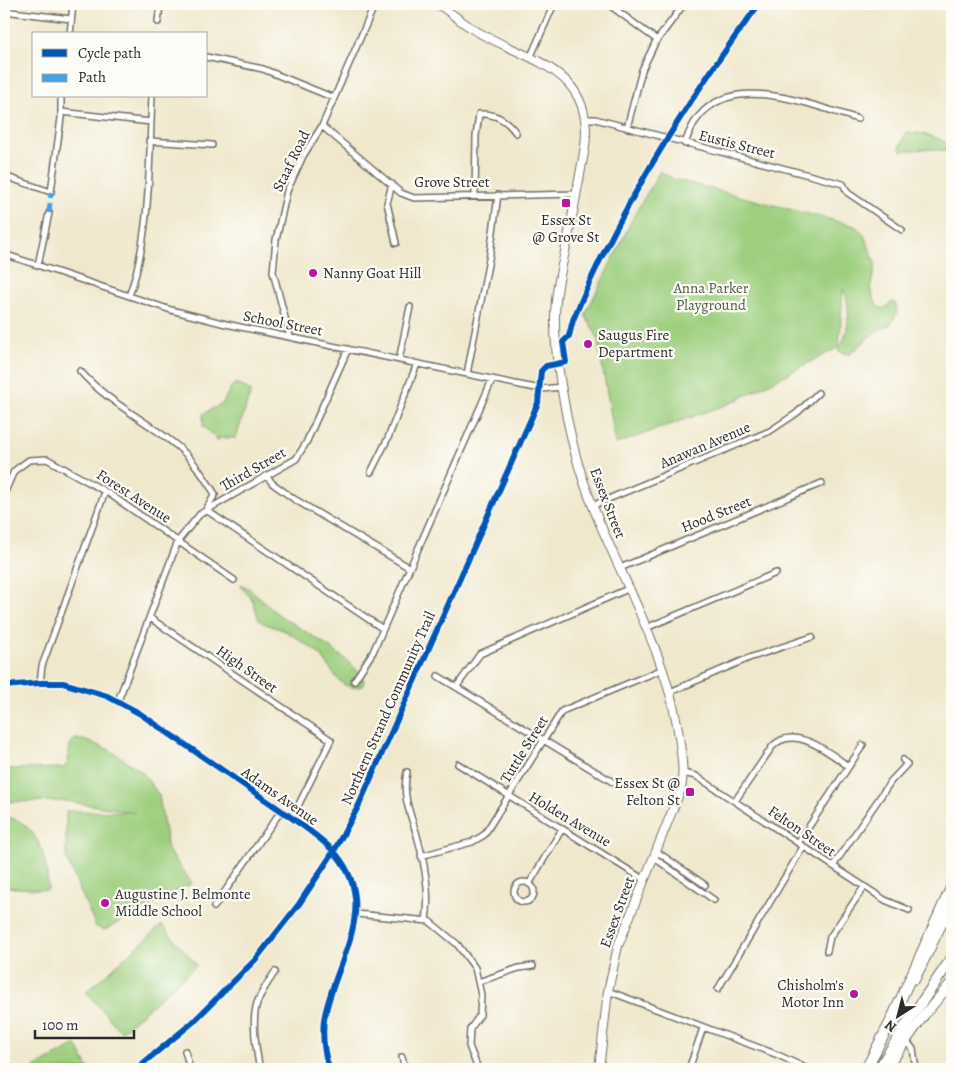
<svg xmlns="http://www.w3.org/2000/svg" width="956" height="1073" font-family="Alegreya,serif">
	<rect width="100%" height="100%" fill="#fdfcf7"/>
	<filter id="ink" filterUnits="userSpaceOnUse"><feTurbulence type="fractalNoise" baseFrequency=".02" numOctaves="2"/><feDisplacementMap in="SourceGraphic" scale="10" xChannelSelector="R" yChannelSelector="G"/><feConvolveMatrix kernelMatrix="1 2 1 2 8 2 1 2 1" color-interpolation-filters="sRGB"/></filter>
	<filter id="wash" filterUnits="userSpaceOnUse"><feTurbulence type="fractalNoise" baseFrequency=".0096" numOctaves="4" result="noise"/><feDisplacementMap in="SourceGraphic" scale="20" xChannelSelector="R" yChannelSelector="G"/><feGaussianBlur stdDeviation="1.12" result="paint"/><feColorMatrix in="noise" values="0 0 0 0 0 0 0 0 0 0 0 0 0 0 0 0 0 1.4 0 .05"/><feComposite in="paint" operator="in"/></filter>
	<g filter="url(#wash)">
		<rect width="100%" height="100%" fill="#f0e8cd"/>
		<!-- green -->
		<path fill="#9ecf7f" stroke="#647d55" d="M906,132c11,0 44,6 46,19l-25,-2 -26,2 -1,-5z
			M660,171l13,8 182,47c14,10 13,24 21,39l-6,23 7,18 7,3 9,-8 3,4 1,8 -7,12 -15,7 -25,22 -8,-1 -4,-3c11,-15 14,-44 5,-61l-4,58 -108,56 -115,41 -19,-108 -12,-21 50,-101z
			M236,383l15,8 -15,47h-18v3l-15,-15v-12l20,-11 8,-16z
			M242,585c11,4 23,18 32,26 18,14 86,50 90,71l-2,4c-23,8 -30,-19 -42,-31 -5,-5 -30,-22 -35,-24 -9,-4 -18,-5 -26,-11l-7,-21 -12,-13z
			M75,739l13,2 22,9 31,21 18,24 9,55 24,33 -87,47 -9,-3 -30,-69v-47l68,1 -69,-11 -61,1v-33l60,-1 4,-6 2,-18z
			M4,816c35,6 44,44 44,74l-44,-3z
			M162,925l35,40 -76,67 -35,-40z
			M76,1045l13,24h-58z"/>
	</g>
	<g filter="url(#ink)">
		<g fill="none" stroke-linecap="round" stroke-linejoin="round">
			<defs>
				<path id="street" d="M608,4l49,36
					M4,11l67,8
					M158,22l2,-18
					M70,34l3,-30
					M531,56l23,-52
					M206,57l57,12 71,29
					M61,112l90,10
					M586,119h9l248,65 5,9 54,37
					M322,126l79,67 13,5 162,-4
					M627,128l15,-58 13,-27 29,-39
					M149,141l63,4
					M685,144c24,-82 117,-42 173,-25
					M4,176l47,16 10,-74v-22
					M392,184l-5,19 9,40
					M475,196l1,-60 3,-22c16,-1 28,6 37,19
					M4,254l167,56 55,14 299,62 17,3 20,-2
					M38,265l11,-52
					M129,296c22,-60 20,-136 23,-200
					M290,337l-17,-65 3,-32 11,-49 16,-35 19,-30 53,-122
					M399,360l11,-53
					M80,371c27,31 66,49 97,75 16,13 27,31 38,48l-9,16 177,119
					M467,374l23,-120 8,-59
					M371,472l17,-34 29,-74
					M267,476l5,7 22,16 116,69
					M4,494l10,-23 15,-11 18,-1 61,34 126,87
					M594,505l176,-74 27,-18 21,-20
					M620,568l202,-85
					M150,618l181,122 -39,78
					M646,628l130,-55
					M438,676l178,108
					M354,681l19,-29 18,-41 101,-231
					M40,683l2,-17 63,-174
					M4,686l36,-3h23l44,13 32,17 153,105c15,11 32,22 44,36 46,55 -3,110 -12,166 -2,17 0,33 5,49
					M457,686l23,-32 150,-66
					M670,692l79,-34 63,-21
					M118,701l60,-160 22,-27 96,-55 10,-16 42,-94
					M458,764l185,115
					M407,772c-5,22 2,39 9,60 8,28 15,60 10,88
					M683,773l13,3 189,124 24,10
					M735,801l37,-54c21,-24 58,6 76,19
					M798,843l65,-98
					M656,851l49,34
					M421,856l51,-14 12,-7 78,-124 101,-42
					M653,857l61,43
					M833,866l58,-85 16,-17 -4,-4
					M514 892a10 10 0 1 1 20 0a10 10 0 1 1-20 0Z
					M529,884l33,-55
					M214,907l67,-96
					M356,914l73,7 28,23 18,24 6,27 -1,20 -10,14 -1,17 9,23
					M827,951l3,-14 34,-50
					M478,982l41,-14 14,-2
					M718,989l85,-142
					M608,991l170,64 30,14
					M906,1040l7,9 3,20
					M185,1051l5,18
					M402,1057l3,12
					M260,1069c-4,-19 -9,-47 -3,-66 4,-11 11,-21 18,-31
					M689,1069l14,-41"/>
				<path id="secondary" d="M438,4c13,9 25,19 38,27 52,30 119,37 109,116 -6,33 -12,67 -19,100 -5,23 -11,47 -11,71 -1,37 10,95 19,131 26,102 94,190 106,295 2,15 4,30 1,45l-63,157 -10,45 -9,78"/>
				<path id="primary" d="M915,979l37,-76
					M886,1069l39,-55 27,-32"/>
				<path id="highway" d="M866,1069l24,-46 62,-137
					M879,1069l29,-47 44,-64"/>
			</defs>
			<!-- street casing -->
			<use href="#street" stroke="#706d64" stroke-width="8"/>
			<!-- secondary casing -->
			<use href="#secondary" stroke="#706d64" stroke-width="10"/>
			<!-- primary casing -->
			<use href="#primary" stroke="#706d64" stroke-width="11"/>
			<!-- highway casing -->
			<use href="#highway" stroke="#706d64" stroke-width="12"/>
			<!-- street -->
			<use href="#street" stroke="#fff" stroke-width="5"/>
			<!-- secondary -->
			<use href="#secondary" stroke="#fff" stroke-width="8"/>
			<!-- primary -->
			<use href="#primary" stroke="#fff" stroke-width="9"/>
			<!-- highway -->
			<use href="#highway" stroke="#fff" stroke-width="10"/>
			<!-- quiet -->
			<path stroke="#3ea3eb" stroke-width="5" stroke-dasharray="10 5" stroke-linecap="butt" d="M49,213l2,-21"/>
			<defs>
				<path id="cycleway" d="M4,686l36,-3h23l44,13 32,17 153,105c15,11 32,22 44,36 46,55 -3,110 -12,166 -2,17 0,33 5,49
					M136,1069l56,-46 64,-64 43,-55 35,-53 25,-46 179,-402 3,-32 5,-5 20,-4 -3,-20 6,-6 4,-16c47,-113 113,-218 186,-316"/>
			</defs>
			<!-- cycleway casing -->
			<use href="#cycleway" stroke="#fdfcf7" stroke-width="9"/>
			<!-- cycleway -->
			<use href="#cycleway" stroke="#0057b8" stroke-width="6"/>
		</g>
	</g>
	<!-- markers -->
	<g fill="#b5179e" stroke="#fdfcf7" stroke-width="2">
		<rect x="561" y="198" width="10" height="10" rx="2.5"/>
		<circle cx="313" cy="273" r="5"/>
		<circle cx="588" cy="344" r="5"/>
		<rect x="685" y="787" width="10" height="10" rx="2.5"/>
		<circle cx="105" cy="903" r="5"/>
		<circle cx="854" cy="994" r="5"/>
	</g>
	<g text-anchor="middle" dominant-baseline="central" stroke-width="4.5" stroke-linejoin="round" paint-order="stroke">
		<!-- street labels -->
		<g font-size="15" fill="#2b2b2b" stroke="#fdfcf7">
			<text transform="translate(737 144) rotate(14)">Eustis Street</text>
			<text transform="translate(291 161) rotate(-64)">Staaf Road</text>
			<text x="452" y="182">Grove Street</text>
			<text transform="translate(283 323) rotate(11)">School Street</text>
			<text transform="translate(705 445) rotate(-23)">Anawan Avenue</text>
			<text transform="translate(253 469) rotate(-30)">Third Street</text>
			<text transform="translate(134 496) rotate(33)">Forest Avenue</text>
			<text transform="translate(608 503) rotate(69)">Essex Street</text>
			<text transform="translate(716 514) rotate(-22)">Hood Street</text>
			<text transform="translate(247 669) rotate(35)">High Street</text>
			<text transform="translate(388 708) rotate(-66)">Northern Strand Community Trail</text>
			<text transform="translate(524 749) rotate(-58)">Tuttle Street</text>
			<text transform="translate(280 796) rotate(35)">Adams Avenue</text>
			<text transform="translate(570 819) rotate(31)">Holden Avenue</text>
			<text transform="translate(802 831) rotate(34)">Felton Street</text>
			<text transform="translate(617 912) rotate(-70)">Essex Street</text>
		</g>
		<!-- poi labels -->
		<g font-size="15" fill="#2b2b2b" stroke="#fdfcf7" text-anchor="start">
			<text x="566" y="220" text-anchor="middle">Essex St<tspan x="566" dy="17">@ Grove St</tspan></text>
			<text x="323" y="273">Nanny Goat Hill</text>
			<text x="598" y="335">Saugus Fire<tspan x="598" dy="17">Department</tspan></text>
			<text x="680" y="783" text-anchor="end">Essex St @<tspan x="680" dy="17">Felton St</tspan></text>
			<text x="115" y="894">Augustine J. Belmonte<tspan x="115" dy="17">Middle School</tspan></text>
			<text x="844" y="985" text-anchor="end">Chisholm's<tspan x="844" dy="17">Motor Inn</tspan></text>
		</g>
		<!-- park labels -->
		<g font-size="15" fill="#4e5c44" stroke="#fdfcf7">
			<text x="711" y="288">Anna Parker<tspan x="711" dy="17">Playground</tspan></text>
		</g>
	</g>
	<!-- margin -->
	<rect width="956" height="1073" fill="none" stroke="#fdfcf7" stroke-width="20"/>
	<!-- legend -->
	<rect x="32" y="32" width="175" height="65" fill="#fdfcf7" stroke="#a9a8a5"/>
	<rect x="42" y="49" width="25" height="8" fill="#0057b8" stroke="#a9a8a5"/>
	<text x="78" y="58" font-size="15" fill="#2b2b2b">Cycle path</text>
	<rect x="42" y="74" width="25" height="8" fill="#3ea3eb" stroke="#a9a8a5"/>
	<text x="78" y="82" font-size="15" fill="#2b2b2b">Path</text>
	<!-- north arrow -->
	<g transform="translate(898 1016) rotate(216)" stroke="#fdfcf7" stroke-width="4" paint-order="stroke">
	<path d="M0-4L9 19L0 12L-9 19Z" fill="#2b2b2b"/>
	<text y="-8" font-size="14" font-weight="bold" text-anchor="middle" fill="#2b2b2b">N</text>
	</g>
	<!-- scale -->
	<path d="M35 1030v8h99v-8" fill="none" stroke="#2b2b2b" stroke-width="2.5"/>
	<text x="42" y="1030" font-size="15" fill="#2b2b2b" stroke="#fdfcf7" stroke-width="4" paint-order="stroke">100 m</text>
</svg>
